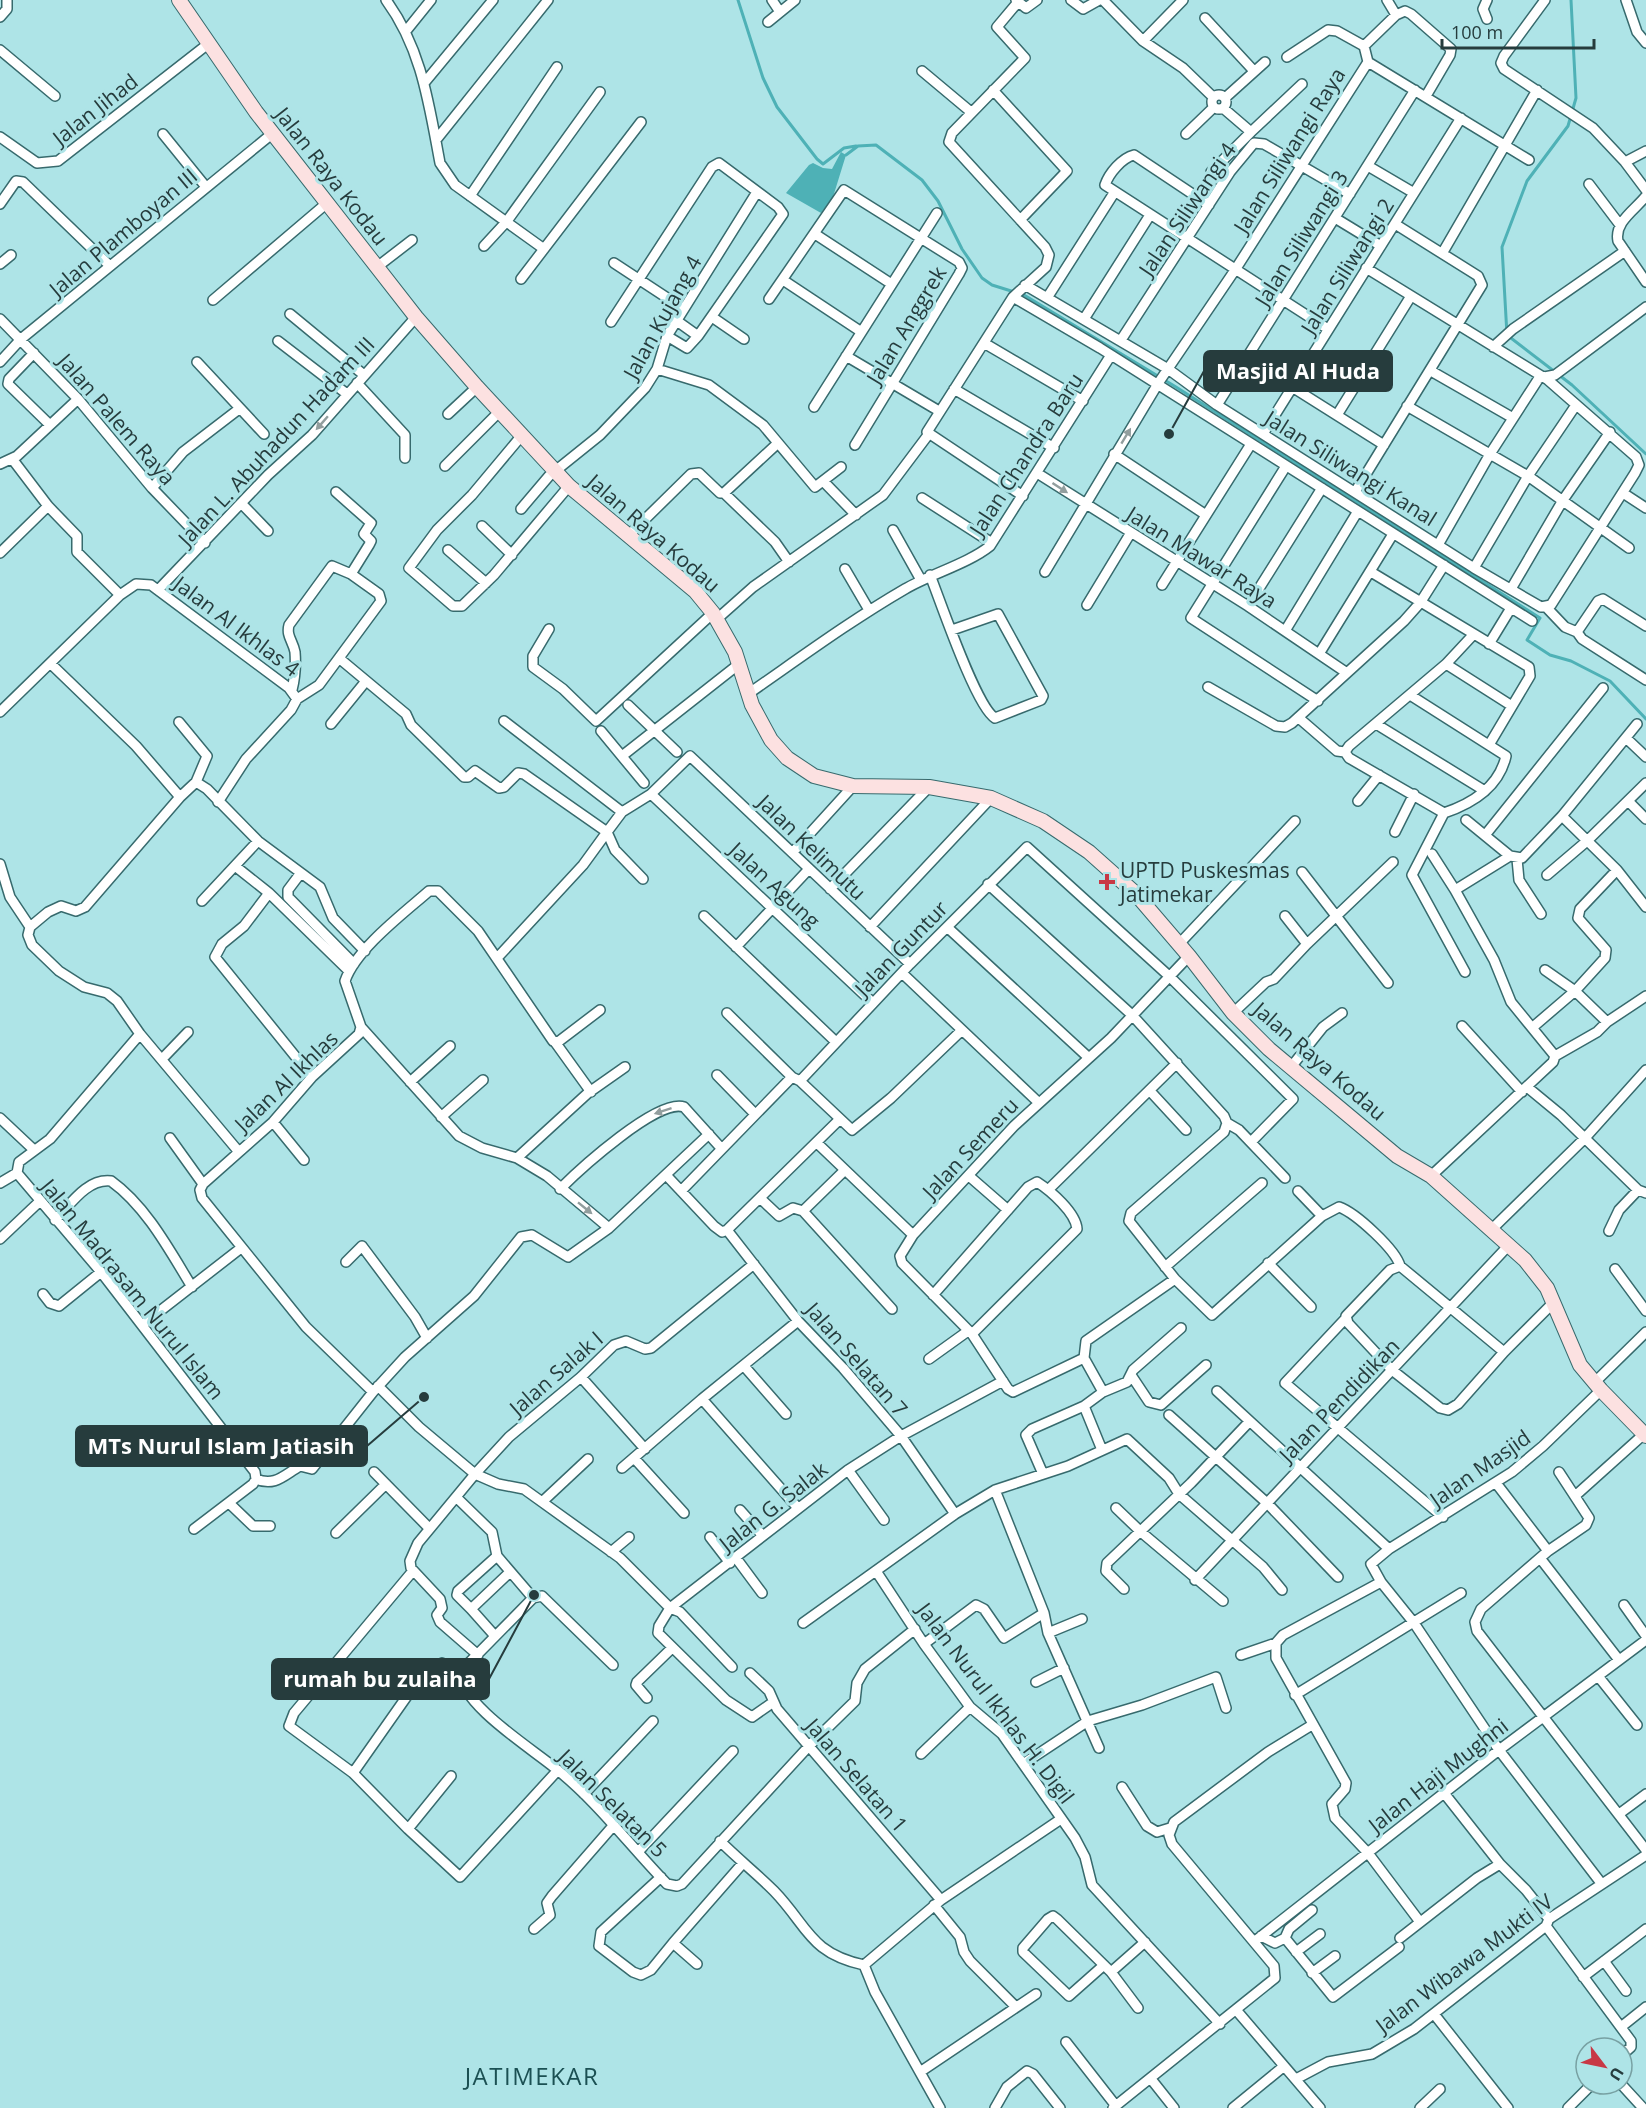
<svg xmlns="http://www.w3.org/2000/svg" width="1646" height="2108" font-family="'Open Sans',sans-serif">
	<rect width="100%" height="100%" fill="#aee4e7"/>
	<!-- water -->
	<path fill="#4eb1b6" d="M841,152l5,3 -13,42 -12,16 -35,-20 23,-28 4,-2 10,5 9,1z"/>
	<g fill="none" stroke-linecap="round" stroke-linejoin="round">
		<!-- stream -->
		<path stroke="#4eb1b6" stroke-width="3" d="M738,0l25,78 14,29 40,52 6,5 21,-16 12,-2
			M1571,0l5,98 -8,28 -41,55 -25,66 5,88 65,50 74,69
			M846,155l12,-9 18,-1 46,35 16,21 24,48 20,29 10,7 32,10 152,92 364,231 -13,22 23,15 21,6 39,20 36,38"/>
		<defs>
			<path id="street" d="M386,0c36,49 43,105 54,163l15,22 89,64
				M772,0l8,12
				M1016,0l10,8 11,-8
				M1071,0l12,9 16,-9
				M1103,0l40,41 40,27 30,29
				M1387,0l9,15
				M1487,0l-4,9 4,10
				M1545,0l-41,56 -3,7 3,6 89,59 32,34 21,28
				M1626,0l11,32 9,11
				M1018,2l-21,25 28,31 -73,75 -3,9 96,105 4,8 -3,12 -33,30 -86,135 96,64
				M0,17l7,-8v-9
				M1205,18l49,53
				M768,22l27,-22
				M406,31l25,-31
				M1143,41l40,-41
				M0,50l55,46
				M1287,57l41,-27 9,1 27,15
				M1368,62l161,98
				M1368,62l-4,-16 32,-31 9,-4 6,3 40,35 -1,6 -24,41
				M922,71l49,41
				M425,82l68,-82
				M993,90l74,81 -47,49
				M1212 102a7 7 0 1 1 14 0a7 7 0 1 1-14 0Z
				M1225,98l40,-36
				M1251,132l51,-48
				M163,134l43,53
				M1186,134l28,-27
				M0,137l37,26 21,-2 150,-117
				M436,140l112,-140
				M1625,162l21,-11
				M1368,166l46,27
				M1211,172l40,-40 -28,-24
				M1589,184l31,41
				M470,196l87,-129
				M1646,196c-11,14 -32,26 -28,45l28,41
				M0,204l16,-23 7,1 87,84
				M1209,205l-75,-50c-12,3 -25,18 -29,30l223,144
				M1335,218l46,28
				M815,234l75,49
				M484,246l23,-25 93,-129
				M1443,252l94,-162
				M614,263l70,46
				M0,264l11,-9
				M377,267l35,-27
				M521,279l120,-157
				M783,280l77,51
				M1025,285l143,84 49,36 257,163 67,39 10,-2 84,-132 4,-8 -3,-8 -88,-77 -182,-112
				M1013,297l87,51 432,273
				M1047,298l67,-105
				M769,299l75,-109 115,72 3,6 -3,6 -104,171
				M213,300l114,-97
				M290,314l74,61
				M712,317l32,22
				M0,319l78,80 74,89 53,55
				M1084,319l66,-104
				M611,322l101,-155 7,-4 59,44 5,7 -85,122 -21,-15
				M667,336l20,12 11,-12
				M1121,340l109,-168 24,-29 10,1 86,50
				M278,341l69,53
				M984,343l99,58
				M1493,347l20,-18 112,-78
				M34,353l-25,26 -1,5 42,41
				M846,356l93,55
				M0,362l21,-23 252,-206
				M197,362l67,72
				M657,369l52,16 54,40 52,62 26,-20
				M1431,371l82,47
				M357,383l48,52v23
				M1292,387l92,58
				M954,389l100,59
				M1217,405l198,-315
				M1407,406l121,70 101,72
				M814,407l123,-194
				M448,414l29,-27
				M1337,415l74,-119
				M523,434l-51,61 -35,35 -28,38 44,38h9l32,-31 75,-89
				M1263,434l198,-316
				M1114,454l92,61
				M13,460l35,46 29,30v16l43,43
				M0,464l17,-8 61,-57
				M445,466l55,-55
				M1286,466l-95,152 127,83
				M1037,473l211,133 99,67
				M824,482l32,33
				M152,488l31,-36 56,-43
				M1355,492l127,-207 -4,-9 -83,-52
				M724,493l51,49 14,20
				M1623,493l23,15
				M922,498l70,45
				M241,503l27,28
				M521,509l28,-33 51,-41 45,-47 12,-19 10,-33 90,-144
				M482,526l30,29
				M893,530l28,50
				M628,536l63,-62 8,-1 21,20h4l54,-50
				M1438,545l52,-91 49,-76 16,-3 91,-68
				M448,550l38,33
				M0,553l48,-47
				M1474,568l54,-92 48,-71
				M845,569l24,41
				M1045,572l114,-190 76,-112 133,-208
				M1371,572l158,95 1,9 -41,69
				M930,575c10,25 46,132 65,143l46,-18 2,-4 -45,-82 -46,16
				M1162,585l89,-141
				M159,589l109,-114 44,-40 104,-118
				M1511,589l52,-89 47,-68
				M1087,605l43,-71
				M1248,606l74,-118
				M1546,607l19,20 12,5
				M717,619l36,-32 130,-92 45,-60
				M1646,626l-43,-27 -5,2 -21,31 5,7 64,41
				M549,629l-16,27v11l30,22 33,32 117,-108
				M1285,631l73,-120
				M1489,644l22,-36
				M1319,654l74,-120
				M340,659l66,55 5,11 53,52h4l7,-6 24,17 5,-1 14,-14 6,1 83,58 -24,33 -85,92
				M51,664l85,82 44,51
				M1446,664l66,42
				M1208,687l68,39 9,1 7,-4 112,-102 16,-18 24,-38
				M292,690c3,-12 4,-25 3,-38 -2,-11 -9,-16 -6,-27l43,-59 19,8
				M748,694c52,-36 102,-73 157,-105 26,-15 64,-26 85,-43l121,-191
				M1410,695l96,61c-7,31 -35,48 -62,57
				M297,699l22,-14 62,-84 -2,-7 -28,-20 18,-29 2,-4 -7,-7 7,-11 -35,-31
				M628,705l49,47
				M0,712l120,-117 16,-11 15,1 138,103 8,11 -6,11 -45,49 -28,43
				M1300,719l37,32 8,1
				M504,721l118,91
				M179,722l28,34 -11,26
				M331,724l35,-43
				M1376,724l109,67
				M601,731l43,52
				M1626,738l20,19
				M1345,752l4,-6 97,-82 27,-29
				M1345,752l4,6 95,55
				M622,756l117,-92
				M651,794l222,209
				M1358,801l21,-26
				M1628,801l18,18
				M1444,813l-32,62 53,97
				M1466,820l44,36 12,2 40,-42 75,-92
				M1395,832l19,-38
				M1486,834l117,-146
				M793,852l60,-66
				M1517,859l2,21 22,34
				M0,864l10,33 20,30
				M235,866l34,27 -25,33 -22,18 -7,13 97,120
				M1617,870l29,37
				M1302,872l86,111
				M300,874l-12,16v7l66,67
				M1547,875l40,-34 59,-58
				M643,879l-28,-29 -8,-18 15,-20 29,-18 39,-38 220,208
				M988,884l144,131 92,101 3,7 -3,9 -93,81 -2,8 46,58 37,36 110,-99 17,-9c17,6 57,43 61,59
				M830,889l99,-102
				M1455,890l55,-34
				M269,893l80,78
				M202,901l56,-60
				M704,916l132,126
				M1285,916l22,28
				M870,927l121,-129
				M947,927l142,131
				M1179,944l116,-123
				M736,947l73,-78
				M1545,970l30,21 32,31 -10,10 -42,24
				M902,973l136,129
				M600,1010l-42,32 -5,-1 -75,-110 -40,-40h-9c-25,22 -73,58 -84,90l16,46 -2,7 -47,43 -39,45 -70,62 -3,6 2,8 104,129 67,65 32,-35 69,-61 47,-59 11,-2 36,22 41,-29 100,-94
				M727,1013l65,64 8,4 52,49 39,-32 70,-67
				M1233,1013l33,-31 8,-3 33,-35 86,-82
				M1607,1022l39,-26
				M1462,1026l60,66
				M361,1027l98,109 23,12 35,10 30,18 62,52
				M1533,1027l42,-36 30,-33 1,-8 -28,-32 2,-9 37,-39 -55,-54
				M555,1042l36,50
				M162,1059l26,-27
				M1291,1067l32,-40 19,-14
				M717,1075l38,39
				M800,1081l110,-117 117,-117 142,129 124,123 -42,43
				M410,1082l40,-36
				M1527,1087l34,28 77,75 8,3
				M1150,1091l36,39
				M441,1117l42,-37
				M0,1118l34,32
				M273,1122l31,38
				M1227,1123l12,7 46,48
				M170,1138l33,46
				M817,1143l96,92
				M239,1152l-99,-118 -23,-33 -10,-8 -23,-6 -25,-16 -27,-26 -4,-10 2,-8 18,-15 13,-6 15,5 9,-4 95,-110 16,-15 11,7 51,52 62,46 13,31 32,33
				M517,1158l71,-65 37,-26
				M17,1173l84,99 154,200 1,7 -3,5 -59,45
				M17,1173l2,-11 31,-23 90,-105
				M666,1175l48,51 8,6 5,-2
				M969,1176l39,34
				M1431,1176l122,-114 2,-6 -44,-54 -17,-42 -39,-70 -23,-36
				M0,1183l17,-10
				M560,1189c20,-20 98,-91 124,-82l37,41
				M1048,1190l129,-127
				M681,1191l111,-114
				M1298,1191l24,25
				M761,1199l18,17 14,-8 10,3 89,98
				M803,1211l42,-41
				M55,1220c15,-15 32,-42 56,-39 35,25 59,70 81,106
				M727,1230l71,91 45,47 58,68 54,78
				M727,1230l112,-110
				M1491,1230l94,-92 61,-68
				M1609,1231l10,-21 19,-20
				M0,1239l39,-37
				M346,1262l16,-16 53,71 12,21
				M1268,1263l43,44
				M1165,1267l97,-84
				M1615,1269l31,42
				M43,1294l7,9 9,3 42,-34
				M933,1295l95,-108 9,-5c14,9 39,31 40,47l-105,105
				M1346,1318l-61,65 158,134
				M142,1325l99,-77
				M1504,1352l-104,-86 -10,4 -44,46 2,7 44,47 48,38 8,2 10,-6 46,-52 50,-50
				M1084,1358l-71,34 -5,-3 -36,-55 -70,-71 -2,-7 13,-21 101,-109 97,-88 78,-82
				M1084,1358l2,-17 89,-62
				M1084,1358l19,34 -19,14 18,44
				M929,1359l39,-28
				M744,1366l42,48
				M1131,1375l18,27 12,3 45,-40
				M581,1377l64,72
				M1594,1383l52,-51
				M378,1386l41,41 56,47 23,10 26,5 96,69 50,50
				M1601,1390l-58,56 -31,26 -123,77 -18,15 10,18 33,41 85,127 102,133
				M1217,1391l172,158
				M1103,1392l24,-10 6,-12 48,-42
				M702,1399l95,108
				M1169,1415l98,88 71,74
				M634,1458l50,55
				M622,1468l80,-69 96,-78
				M848,1470l36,50
				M374,1472l55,56
				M1043,1474l-17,-39 6,-6 52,-23
				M256,1479c19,8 28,-4 44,-13l12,3 61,-77
				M1496,1483l52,68 -67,58 -6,13 2,9 169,219
				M995,1490l49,123 4,20 51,115
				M1575,1496l69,-62
				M457,1498l35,34 5,24 36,42
				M542,1502l46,-43
				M229,1503l24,23h17
				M1116,1508l25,24 82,69
				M740,1510l23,26
				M336,1533l50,-49
				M710,1537l20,26
				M1548,1551l38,-26 3,-7 -30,-46
				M611,1552l18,-15
				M497,1556l-39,35 -1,4 14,14 39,-37
				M736,1558l26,35
				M1540,1558l79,102
				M876,1571l48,73 46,63 32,27 73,104 10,19 7,28 128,139
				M412,1572l-118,141 -5,13 64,47 55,56 52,48 98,-107
				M1195,1580l314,-335
				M1381,1582l-98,53 -7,8v15l70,125 -1,6 -13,15 3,14 33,35 52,69
				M1124,1589l-18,-18 1,-8 84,-80 58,-61
				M1624,1605l22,31
				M670,1608l10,4 52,55
				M471,1609l24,27
				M803,1623l152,-109 40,-24 73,-24 59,-27 42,39 10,16 84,73 19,23
				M1048,1633l34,-14
				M924,1644l52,-39 8,4 20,29 40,-25
				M478,1655l-38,-33 -3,-7 5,-7 -2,-9 -29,-31 -1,-7 8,-18 57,-69 34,-37 72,-60 33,-32 12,-4 19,8 6,-1 103,-84
				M1241,1655l35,-12
				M460,1672c0,32 71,76 95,96 42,33 75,78 112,116l10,2 5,-2 127,-138 46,-45 2,-18 8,-14 50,-40
				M460,1672l73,-74 9,-2 71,69
				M750,1673l19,18 8,18 164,191
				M1598,1676l39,49
				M1036,1682l28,-14
				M1295,1695l166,-102
				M647,1698l-11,-13 1,-3 35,-34
				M772,1703l-20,14 -26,-17 -68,-67 1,-7 11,-18 178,-138 53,-34 102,-55
				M921,1754l49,-47
				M1023,1764l65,-43 54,-16 74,-28 10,31
				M353,1773l59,-84 30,-26 18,9
				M1122,1787l25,39 10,6 13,-4
				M1444,1793l56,71
				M584,1794l69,-73
				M1619,1814l27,-20
				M408,1829l43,-53
				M720,1841c17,17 37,33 54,50 34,35 35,62 90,74l11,27 65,116
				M638,1852l95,-101
				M661,1877l-60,55 -2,14 34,26 8,3 10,-5 22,-27 24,21
				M934,1905l26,32 4,15 6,9 46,46
				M1312,1910l-23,19 -4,9 48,59 66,-50
				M1546,1926l85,115v6l-9,8
				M534,1929l16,-14 -3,-12 5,-7 61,-70
				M1261,1936l14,7 10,-5
				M1400,1938l77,-60 23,-14 26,26 23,29
				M1255,1941l244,-191 147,-110
				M673,1943l70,-80
				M1296,1952l24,-18
				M1604,1961l22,30
				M864,1965l77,-65 120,-81
				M1104,1965l-35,31 -46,-44v-4l25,-29 5,-3 4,3 54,53 34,-30
				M1111,1972l27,36
				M1312,1973l23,-17
				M1583,1977l63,-48
				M1237,2011l83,97
				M1434,2014l74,94
				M1621,2027l25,-20
				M1066,2042l50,64
				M920,2072l116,-78
				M1151,2079l23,29
				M1296,2079l32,-17 44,-8 42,-25 132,-103 3,-7 97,-64
				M1621,2084l22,24
				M995,2108l12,-21 20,-16 6,3 27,34
				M1113,2108l162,-130 -1,-12 -102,-122 -3,-9 5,-13 94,-70 44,-27
				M1233,2108l50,-41
				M1420,2108l20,-19
				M1568,2108l24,-24"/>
			<path id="secondary" d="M179,0l77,112 160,205 61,70 92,99 126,105 18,22 22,39 17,53 19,35 16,18 27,18 39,10 76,1 62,11 52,23 46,31 46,41 54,63 44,57 36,36 128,107 34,20 94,84 22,28 33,77 21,25 45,46"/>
		</defs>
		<!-- street casing -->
		<use href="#street" stroke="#376a6d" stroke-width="12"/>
		<!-- secondary casing -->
		<use href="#secondary" stroke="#376a6d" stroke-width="16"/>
		<!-- street -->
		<use href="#street" stroke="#fff" stroke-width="9"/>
		<!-- secondary -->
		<use href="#secondary" stroke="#fce1e1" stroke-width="14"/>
	</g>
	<!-- one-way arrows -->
	<defs><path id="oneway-solid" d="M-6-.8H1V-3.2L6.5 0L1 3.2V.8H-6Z" transform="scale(1.5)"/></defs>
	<g fill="#929e9e">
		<use href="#oneway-solid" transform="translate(322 423) rotate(131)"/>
		<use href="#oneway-solid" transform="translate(1126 436) rotate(-59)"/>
		<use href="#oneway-solid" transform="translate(1060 488) rotate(33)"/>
		<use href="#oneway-solid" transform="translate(663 1111) rotate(162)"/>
		<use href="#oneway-solid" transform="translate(585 1208) rotate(39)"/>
	</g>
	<!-- markers -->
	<path fill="#c83845" stroke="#aee4e7" stroke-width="2" d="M1104 873h6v6h6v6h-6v6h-6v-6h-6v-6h6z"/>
	<g text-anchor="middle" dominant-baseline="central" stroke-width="6" stroke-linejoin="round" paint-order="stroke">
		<!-- street labels -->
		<g font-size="21" fill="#263c3d" stroke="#aee4e7">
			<text transform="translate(95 109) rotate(-38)">Jalan Jihad</text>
			<text transform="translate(1289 150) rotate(-58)">Jalan Siliwangi Raya</text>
			<text transform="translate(332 176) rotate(52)">Jalan Raya Kodau</text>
			<text transform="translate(1187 209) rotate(-56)">Jalan Siliwangi 4</text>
			<text transform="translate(123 232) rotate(-40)">Jalan Plamboyan III</text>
			<text transform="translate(1301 238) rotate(-58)">Jalan Siliwangi 3</text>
			<text transform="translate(1347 266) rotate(-58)">Jalan Siliwangi 2</text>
			<text transform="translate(662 317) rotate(-61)">Jalan Kujang 4</text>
			<text transform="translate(906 325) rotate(-59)">Jalan Anggrek</text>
			<text transform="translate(117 419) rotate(49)">Jalan Palem Raya</text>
			<text transform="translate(276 441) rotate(-47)">Jalan L. Abuhadun Hadam III</text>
			<text transform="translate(1026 454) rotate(-57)">Jalan Chandra Baru</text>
			<text transform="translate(1351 468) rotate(32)">Jalan Siliwangi Kanal</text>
			<text transform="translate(654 533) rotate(41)">Jalan Raya Kodau</text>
			<text transform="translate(1202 557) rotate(32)">Jalan Mawar Raya</text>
			<text transform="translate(237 626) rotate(37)">Jalan Al Ikhlas 4</text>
			<text transform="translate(812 847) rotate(44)">Jalan Kelimutu</text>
			<text transform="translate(775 885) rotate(43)">Jalan Agung</text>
			<text transform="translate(901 948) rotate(-46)">Jalan Guntur</text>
			<text transform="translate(1320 1061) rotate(41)">Jalan Raya Kodau</text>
			<text transform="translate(286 1081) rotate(-44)">Jalan Al Ikhlas</text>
			<text transform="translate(970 1148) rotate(-47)">Jalan Semeru</text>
			<text transform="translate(133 1289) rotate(51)">Jalan Madrasam Nurul Islam</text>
			<text transform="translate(857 1359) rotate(49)">Jalan Selatan 7</text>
			<text transform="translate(556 1373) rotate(-41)">Jalan Salak I</text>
			<text transform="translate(1339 1400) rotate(-46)">Jalan Pendidikan</text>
			<text transform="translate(1480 1468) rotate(-35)">Jalan Masjid</text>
			<text transform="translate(773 1506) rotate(-38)">Jalan G. Salak</text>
			<text transform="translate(996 1703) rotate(53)">Jalan Nurul Ikhlas H. Digil</text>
			<text transform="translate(857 1775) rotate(49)">Jalan Selatan 1</text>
			<text transform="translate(1438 1775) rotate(-38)">Jalan Haji Mughni</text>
			<text transform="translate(613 1803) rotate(45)">Jalan Selatan 5</text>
			<text transform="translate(1464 1963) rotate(-37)">Jalan Wibawa Mukti IV</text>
		</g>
		<!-- poi labels -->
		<g font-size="21" fill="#263c3d" stroke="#aee4e7" text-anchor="start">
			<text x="1120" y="870">UPTD Puskesmas<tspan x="1120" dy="24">Jatimekar</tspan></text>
		</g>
		<!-- quarter labels -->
		<g font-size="24" letter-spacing="1.5" fill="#1b5053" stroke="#aee4e7">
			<text x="532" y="2075">JATIMEKAR</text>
		</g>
	</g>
	<!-- callouts -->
	<path fill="none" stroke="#263c3d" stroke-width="2" d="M1169 434L1204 371M424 1397L367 1446M534 1595L489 1679"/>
	<g fill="#263c3d" stroke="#aee4e7" stroke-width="2">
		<circle cx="1169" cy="434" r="6"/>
		<circle cx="424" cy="1397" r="6"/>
		<circle cx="534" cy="1595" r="6"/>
	</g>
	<g fill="#263c3d" stroke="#263c3d" stroke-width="2">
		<rect x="1204" y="351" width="188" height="40" rx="6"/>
		<rect x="76" y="1426" width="291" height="40" rx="6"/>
		<rect x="272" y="1659" width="217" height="40" rx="6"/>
	</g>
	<g font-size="22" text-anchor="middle" font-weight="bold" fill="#fff">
		<text x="1298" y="379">Masjid Al Huda</text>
		<text x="221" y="1454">MTs Nurul Islam Jatiasih</text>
		<text x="380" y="1687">rumah bu zulaiha</text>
	</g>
	<!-- north arrow -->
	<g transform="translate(1604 2066) rotate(122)"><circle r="28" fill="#aee4e7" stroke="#78a1a3" stroke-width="1.5"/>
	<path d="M0-4.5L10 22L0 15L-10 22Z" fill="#c83845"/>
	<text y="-9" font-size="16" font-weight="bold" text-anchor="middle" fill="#263c3d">U</text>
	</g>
	<!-- scale -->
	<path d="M1442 39v9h152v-9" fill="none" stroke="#263c3d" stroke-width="3"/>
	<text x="1451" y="39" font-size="18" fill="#263c3d" stroke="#aee4e7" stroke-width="4.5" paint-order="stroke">100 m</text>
</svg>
